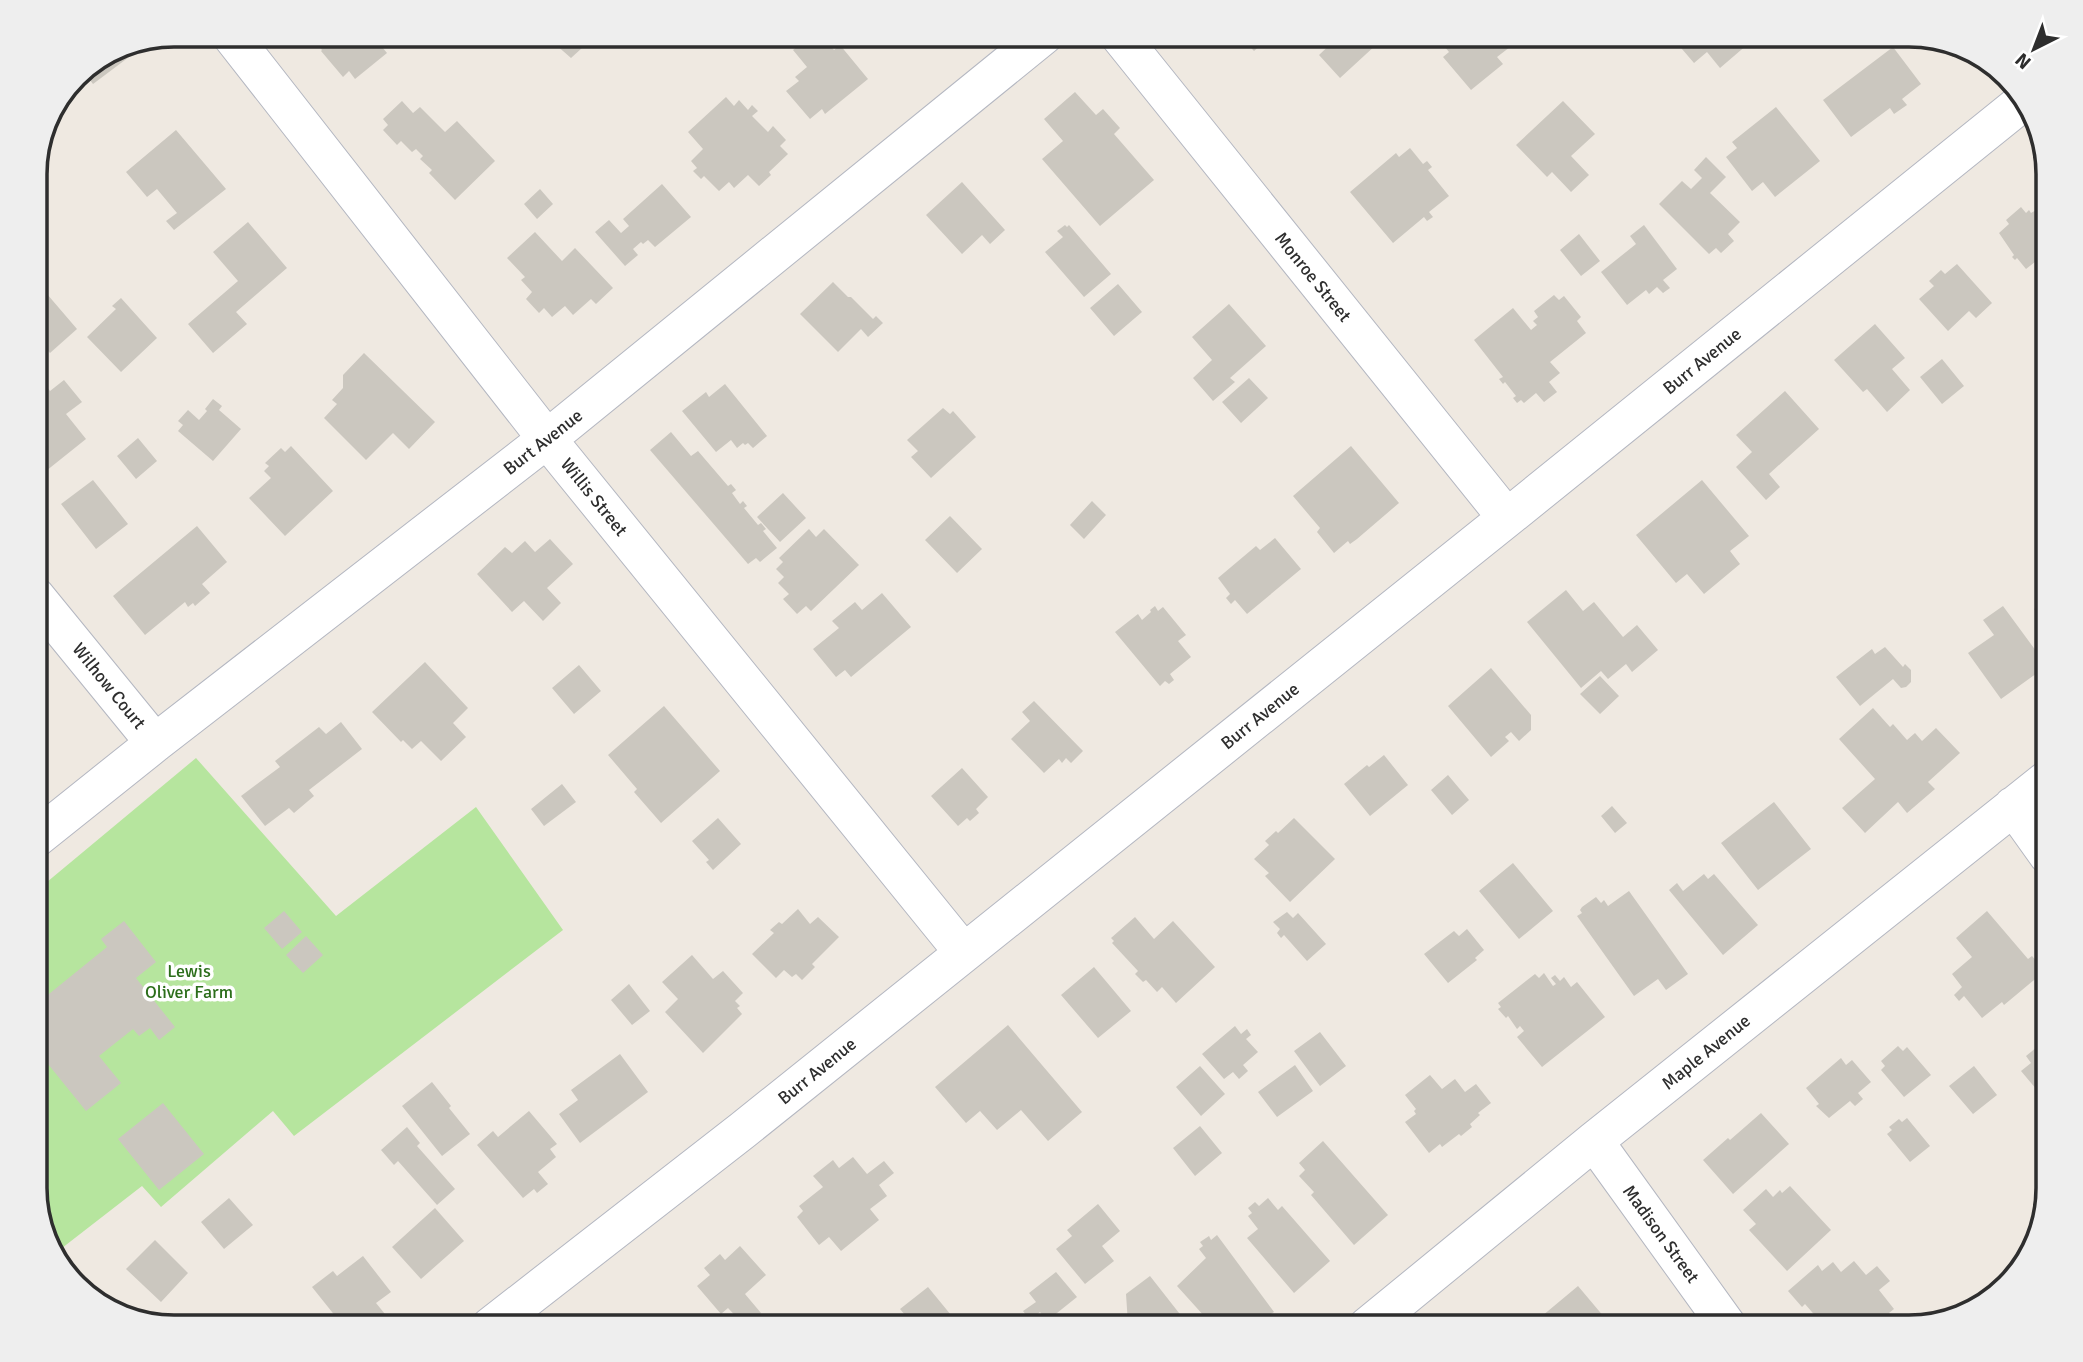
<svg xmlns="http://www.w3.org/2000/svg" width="2083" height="1362" font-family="Signika,sans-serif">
	<rect width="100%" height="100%" fill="#efe9e1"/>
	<!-- green -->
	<path fill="#b6e59e" d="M196,758l140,158 140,-109 87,123 -269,206 -21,-25 -112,96 -19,-21 -89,69 -18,-58v-305z"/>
	<!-- building -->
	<path fill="#cbc7bf" d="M310,35h62l15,18 -32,26 -6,-8 -6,6 -22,-26 1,-1z
		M563,35h4l15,13 -11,10 -16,-14z
		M811,35h10l13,15 6,-5 28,34 -43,35 -3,-5 -12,10 -24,-28 13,-10 -4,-4 12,-10 -14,-17z
		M899,35h26l-15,13z
		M1239,35h33l-18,16z
		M1340,35h29l8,9 -37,34 -21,-23z
		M1435,35h65l10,12 -13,10 6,7 -32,26 -28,-33 6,-5z
		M1670,35h71l7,9 -28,24 -13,-16 -13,11z
		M131,43l6,8 -44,33 -10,-13 38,-26z
		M1942,45l19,6 7,2 -3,3 -4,-5 -8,6z
		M1893,47l28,37 -19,15 5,6 -13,9 -4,-6 -39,29 -28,-37z
		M1075,92l21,23 7,-6 17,19 -6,6 40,46 -54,46 -58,-67 21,-18 -19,-22z
		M726,97l8,9 5,-6 9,10 4,-5 6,6 -6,5 16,16 5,-6 13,14 -6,6 8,8 -19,18 2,3 -12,11 -11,-11 -14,13 -5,-6 -10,9 -15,-15 -3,3 -8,-8 4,-3 -6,-7 12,-12 -15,-17z
		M402,101l11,12 7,-6 25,25 12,-11 38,40 -40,39 -26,-27 3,-3 -12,-11 3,-3 -7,-7 -4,3 -11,-11 -4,4 -14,-15 5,-5 -5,-6z
		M1563,101l32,33 -24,22 18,19 -18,17 -19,-20 -5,5 -31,-32z
		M1776,107l44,54 -45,36 -12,-15 -11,9 -26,-34 11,-9 -5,-6z
		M176,130l50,59 -52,41 -8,-9 11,-8 -20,-24 -10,8 -21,-25z
		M1410,148l13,16 4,-3 5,6 -4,3 21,26 -20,16 4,5 -6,4 -3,-4 -31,26 -43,-51 46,-39 3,4z
		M1706,157l20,20 -16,16 30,29 -12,12 6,7 -13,12 -5,-5 -7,6 -50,-50 23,-23 9,8 11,-11 -8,-8z
		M962,182l43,48 -15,14 -8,-9 -20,19 -36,-39z
		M662,184l29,33 -36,30 -7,-7 -5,4 -2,-2 -8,7 5,6 -13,11 -30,-34 14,-12 12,13 8,-7 -6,-7z
		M540,189l13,15 -16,15 -13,-15z
		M2044,205l4,6v41l-22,17 -9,-11 -2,2 -3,-3 2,-2 -15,-22 10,-9 -3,-4 15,-13 5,6 3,-3 2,3z
		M248,222l39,46 -51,44 11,12 -34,29 -25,-29 50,-43 -25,-29z
		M1065,225l2,2 2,-2 42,49 -27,23 -39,-45 18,-15 -6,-6z
		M1644,225l33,44 -14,11 7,8 -7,5 -6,-6 -8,7 -3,-4 -19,15 -26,-33 35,-28 -6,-8z
		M535,232l27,29 13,-13 38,40 -17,16 -5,-5 -18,16 -8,-9 -13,11 -8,-9 -5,5 -13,-14 6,-7 -11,-12 4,-3 -18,-19z
		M1579,234l21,27 -19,15 -21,-26z
		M1957,264l35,39 -16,15 -7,-7 -21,20 -29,-32 15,-13 -5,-5 12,-11 4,4z
		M833,282l15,15h3l22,22 3,-3 7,7 -15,14 -7,-8 -23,23 -38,-38z
		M1118,284l24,28 -28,24 -24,-28z
		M47,294l30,35 -27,24 -15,-16v-32z
		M1554,295l5,5 5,-4 17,21 -4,4 9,12 -36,29 10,11 -11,9 8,10 -13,10 -8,-9 -12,10 -3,-3 -4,3 -4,-5 3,-2 -11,-14 -2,2 -4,-5 4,-2 -29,-37 39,-32 18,22 6,-5 -4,-4 5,-4 -4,-6z
		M121,298l36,40 -36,34 -34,-35 29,-28 -4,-3z
		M1229,304l37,42 -36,32 5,4 -22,19 -20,-23 19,-18 -20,-23z
		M1875,324l30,34 -13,11 18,21 -23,22 -20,-23 -4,3 -29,-32z
		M364,353l71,69 -26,27 -16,-16 -27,27 -42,-42 13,-14 -5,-4 11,-12v-13z
		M1942,359l22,27 -22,18 -22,-27z
		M1249,378l19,20 -27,25 -19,-21z
		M64,380l18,22 -16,12 20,25 -40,32 -11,-14v-67l9,-7 6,8z
		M725,384l42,52 -14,12 -5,-5 -3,2 -2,-2 -6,5 -6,-8 -15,12 -34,-41 24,-19 3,5z
		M1785,391l34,38 -50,45 11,13 -14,13 -30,-33 16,-15 -16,-17z
		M213,399l9,7 -3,4 22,19 -28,32 -35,-30 5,-6 -5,-4 10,-11 11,10 8,-9 -2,-2z
		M943,408l7,6 3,-3 23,26 -45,41 -20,-21 7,-6 -11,-11z
		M671,432l20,24 7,-5 30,35 3,-2 5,6 -4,3 8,11 3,-3 4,5 -3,2 14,17 3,-2 5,6 -3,2 14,17 -17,14 -4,-4 -8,6 -98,-114z
		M138,438l19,23 -21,18 -19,-23z
		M291,446l42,45 -48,45 -36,-38 22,-20 -7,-7 5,-5 -4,-3 16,-15 4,4z
		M1351,446l48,57 -42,36 -7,5 -2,-3 -14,12 -17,-21 3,-4 -27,-32z
		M93,480l35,44 -32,25 -35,-45z
		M1702,480l47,56 -19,15 10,13 -36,30 -17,-20 -11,9 -40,-48z
		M783,493l23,25 -26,24 -23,-25z
		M1092,501l14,14 -22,24 -14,-14z
		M950,516l32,33 -25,24 -32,-33z
		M197,526l30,36 -25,22 8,9 -15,13 -2,-3 -5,4 -3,-5 -40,33 -32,-39z
		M809,529l7,8 8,-8 35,36 -48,46 -5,-5 -9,8 -14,-15 6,-5 -11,-11 6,-6 -8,-8 7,-7 -4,-4z
		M1275,538l26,31 -54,45 -12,-14 -4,4 -5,-6 4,-4 -12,-16 38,-32 4,4z
		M550,539l23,25 -26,24 14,15 -18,18 -19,-20 -12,11 -35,-38 28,-27 7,6 13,-12 10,11z
		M1566,590l17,21 11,-9 29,35 14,-12 21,25 -26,22 -6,-8 -18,15 -7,-8 -20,17 -54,-66z
		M882,593l29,34 -60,50 -6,-7 -9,7 -23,-28 26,-21 -7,-7 23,-19 7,8z
		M2048,601v30l-14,-22z
		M1155,606l3,5 5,-4 23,28 -8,6 13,16 -21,17 4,6 -5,4 -4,-3 -5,5 -45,-54 23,-18 4,6 9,-8 -1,-2z
		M2003,606l44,60 -46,33 -33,-46 26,-18 -11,-15z
		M1885,647l18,20 2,-3 6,6v12l-5,5 -5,1 -8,-9 -33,27 -24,-29 36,-28 3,5z
		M425,662l43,46 -15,15 13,14 -25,24 -20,-20 -9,8 -9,-9 -2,2 -29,-30z
		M579,665l22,26 -27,23 -22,-26z
		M1491,668l40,47v15l-12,11 -8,-9 -6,5 4,4 -18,16 -43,-51z
		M1600,676l19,20 -19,18 -20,-20z
		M1034,701l49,50 -12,12 -5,-5 -4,5 -3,-4 -15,14 -33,-34 19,-18 -8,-9z
		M664,706l56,65 -59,52 -27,-31 3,-3 -29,-34z
		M1873,708l17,19 3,-3 14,16 8,-7 7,8 14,-13 24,25 -32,29 7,7 -28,24 -9,-11 -33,31 -23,-25 33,-29 -36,-40z
		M341,722l21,27 -53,41 5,6 -20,17 -5,-5 -24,18 -24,-30 39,-29 -5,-6 44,-34 7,7z
		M1384,755l24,30 -38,31 -26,-32 23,-19 2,2z
		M962,768l26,29 -12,12 3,4 -9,8 -3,-3 -9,8 -27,-30z
		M1448,775l21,25 -17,15 -21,-25z
		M562,784l14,18 -32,24 -13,-17z
		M1774,802l37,47 -53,41 -37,-47z
		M1612,806l15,17 -12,10 -14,-17z
		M718,818l23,26 -28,26 -7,-8 3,-2 -17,-19z
		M1294,818l41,41 -45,43 -25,-26 4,-3 -15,-14 15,-14 -4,-4 11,-10 2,2z
		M1513,863l40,48 -34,28 -40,-48z
		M1704,874l4,5 6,-5 44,51 -35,30 -54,-65 8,-7 6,8z
		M1629,891l59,83 -22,16 -8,-11 -24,17 -57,-80 5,-3 -2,-3 2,-3 14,-10 5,6 3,-3 4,6z
		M798,909l12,15 8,-7 21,20 -27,27 3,3 -13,13 -6,-6 -4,3 -8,-7 -8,8 -24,-24 22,-21 -4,-3 9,-8 3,2z
		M284,911l18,21 -20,17 -18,-21z
		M1987,911l41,48 4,-3 13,15 -41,34 -2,-3 -20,16 -18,-22 -5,5 -5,-6 8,-8 -10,-13 20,-17 -16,-19z
		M1287,912l6,6 5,-5 28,31 -19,17 -23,-26 -3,3 -4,-5 3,-4 -7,-7z
		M1135,917l19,22 19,-18 42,46 -39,36 -14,-16 -5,5 -11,-12 -3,2 -8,-8 3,-3 -26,-28 2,-2 -3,-3z
		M124,921l32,41 -20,16 39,49 -16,13 -9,-12 -11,8 -6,-7 -34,27 22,27 -35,28 -51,-63v-61l9,11 63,-51 -6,-8z
		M1467,929l17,21 -9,8 2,2 -29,23 -24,-29 30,-23 5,5z
		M306,936l17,19 -20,18 -17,-18z
		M692,955l21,24 10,-8 20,22 -8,8 5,5 -3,2 5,6 -39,39 -38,-41 13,-13 -16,-17z
		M1094,967l37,44 -33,27 -37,-43z
		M1544,973l9,13 3,-2 -5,-6 4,-3 5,6 4,-4 7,10 6,-5 28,35 -63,50 -25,-30 7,-6 -4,-5 -3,3 -9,-13 -2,2 -8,-9 3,-2 -3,-4 37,-29 4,4z
		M629,984l21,27 -18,14 -21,-25z
		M1008,1025l74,87 -34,29 -27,-31 -24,20 -17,-19 -14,12 -31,-36z
		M1235,1026l6,8 6,-5 4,6 -5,4 12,13 -15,13 5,6 -9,8 -6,-7 -9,7 -22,-25z
		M1320,1032l26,34 -26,20 -26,-35z
		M2048,1038v65l-27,-32 10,-8 -5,-7z
		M1898,1046l5,5 4,-4 24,28 -27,22 -23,-27 4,-4 -4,-5z
		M620,1054l28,38 -68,51 -21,-29 19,-14 -7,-10z
		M1841,1058l5,7 6,-5 19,22 -13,11 5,6 -8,7 -5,-5 -21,17 -13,-12 3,-2 -13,-16z
		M1295,1065l18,26 -36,26 -19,-25z
		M1200,1066l25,28 -24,22 -25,-29z
		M1974,1066l23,29 -24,19 -24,-28z
		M1430,1075l12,14 13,-10 10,13 11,-8 15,19 -13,10 2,2 -10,9 2,3 -11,9 -2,-2 -17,13 -2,-3 -11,9 -24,-31 11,-8 -2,-3 2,-2 -11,-14z
		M432,1082l19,24 -2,2 21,26 -28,22 -40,-50z
		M163,1103l41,51 -45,36 -41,-51z
		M529,1111l28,33 -7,5 6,8 -18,15 10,12 -11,9 -3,-4 -11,9 -46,-53 16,-14 5,6z
		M1761,1113l28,31 -56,50 -30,-34 25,-22 2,2z
		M1907,1118l23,28 -20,16 -23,-28 5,-4 -3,-3 10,-8 3,3z
		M1200,1126l22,27 -27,23 -22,-28z
		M407,1127l13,16 -3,3 38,43 -18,16 -39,-44 -4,4 -13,-15z
		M1323,1141l65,74 -34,30 -43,-50 3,-3 -15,-16 6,-6 -6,-7z
		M853,1157l14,17 17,-13 10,12 -15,12 8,11 -17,13 9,11 -38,31 -12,-14 -10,8 -22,-28 6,-6 -4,-5 24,-19 -10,-11 20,-16 6,8z
		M1790,1186l41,44 -44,41 -38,-41 7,-6 -13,-14 23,-21 7,8 7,-7 2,3z
		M229,1198l24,27 -29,24 -23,-27z
		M1268,1198l10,12 4,-4 48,55 -36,32 -47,-55 11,-9 -10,-13 4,-3 -4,-5 7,-6 4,4z
		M1098,1204l22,27 -18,15 12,15 -29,23 -29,-35 16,-13 -5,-6z
		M435,1208l29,33 -43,38 -29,-32z
		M1217,1235l57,77 -23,15h-37l-37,-41 29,-28 -7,-9 4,-3 -3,-4 9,-6 2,4z
		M155,1240l33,33 -27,29 -35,-33z
		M740,1246l26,29 -21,19 16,19 -15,14 -18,-19 -7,6 -24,-28 13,-11 -6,-7 16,-14 5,6z
		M363,1256l28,36 -15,11 13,16 -10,8h-35l-32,-40 21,-16 4,5z
		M1854,1261l12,14 11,-9 13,15 -11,9 15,19 -5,4 5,4 -12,10h-57l-20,-23 -3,3 -14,-16 30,-26 4,6 11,-9 8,10z
		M1056,1272l21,25 -30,24 -7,-9 -10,8 -7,-9 13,-9 -7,-9z
		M1150,1276l40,51h-59l-3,-3 -2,-30z
		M1578,1286l32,38 -3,3h-70l8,-7 -3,-4z
		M928,1287l23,28 -15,12h-21l-15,-18z"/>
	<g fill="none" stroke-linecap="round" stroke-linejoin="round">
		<defs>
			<path id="minor" d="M231,35l316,404 417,514
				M1119,35l388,483
				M35,596l120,147
				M2013,806l35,49
				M35,839l120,-96 392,-304 497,-404
				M1594,1141l134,186
				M490,1327l253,-197 764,-612 518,-418
				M1367,1327l227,-186 454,-362"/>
		</defs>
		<!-- minor casing -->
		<use href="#minor" stroke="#b4b7c1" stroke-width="40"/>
		<!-- minor -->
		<use href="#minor" stroke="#fff" stroke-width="38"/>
	</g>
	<g text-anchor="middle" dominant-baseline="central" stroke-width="7" stroke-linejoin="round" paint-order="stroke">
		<!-- street labels -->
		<g font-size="18" fill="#2e2e2e" stroke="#fff">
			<text transform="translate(1313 277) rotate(51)">Monroe Street</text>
			<text transform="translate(1702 361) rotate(-39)">Burr Avenue</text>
			<text transform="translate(543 442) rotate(-38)">Burt Avenue</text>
			<text transform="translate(594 497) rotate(51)">Willis Street</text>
			<text transform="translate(109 686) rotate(51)">Wilhow Court</text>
			<text transform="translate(1260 716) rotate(-39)">Burr Avenue</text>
			<text transform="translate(1706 1052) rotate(-39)">Maple Avenue</text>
			<text transform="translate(817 1071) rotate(-39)">Burr Avenue</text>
			<text transform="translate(1661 1234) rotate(54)">Madison Street</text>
		</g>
		<!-- park labels -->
		<g font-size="18" fill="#2c6e1b" stroke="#fff">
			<text x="189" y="971">Lewis<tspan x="189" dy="21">Oliver Farm</tspan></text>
		</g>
	</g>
	<!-- crop -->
	<path d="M0 0H2083V1362H0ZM174 47H1909A127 127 0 0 1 2036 174V1188A127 127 0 0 1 1909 1315H174A127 127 0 0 1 47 1188V174A127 127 0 0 1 174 47Z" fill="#eee" fill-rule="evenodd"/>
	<path fill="none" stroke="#2e2e2e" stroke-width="3.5" d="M174 47H1909A127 127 0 0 1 2036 174V1188A127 127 0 0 1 1909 1315H174A127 127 0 0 1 47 1188V174A127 127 0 0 1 174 47Z"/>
	<!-- north arrow -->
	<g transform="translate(2034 49) rotate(222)" stroke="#ffffff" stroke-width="5" paint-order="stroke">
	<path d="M0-5L12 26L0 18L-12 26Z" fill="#2e2e2e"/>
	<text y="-10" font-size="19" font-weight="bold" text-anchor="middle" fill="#2e2e2e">N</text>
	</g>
</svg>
